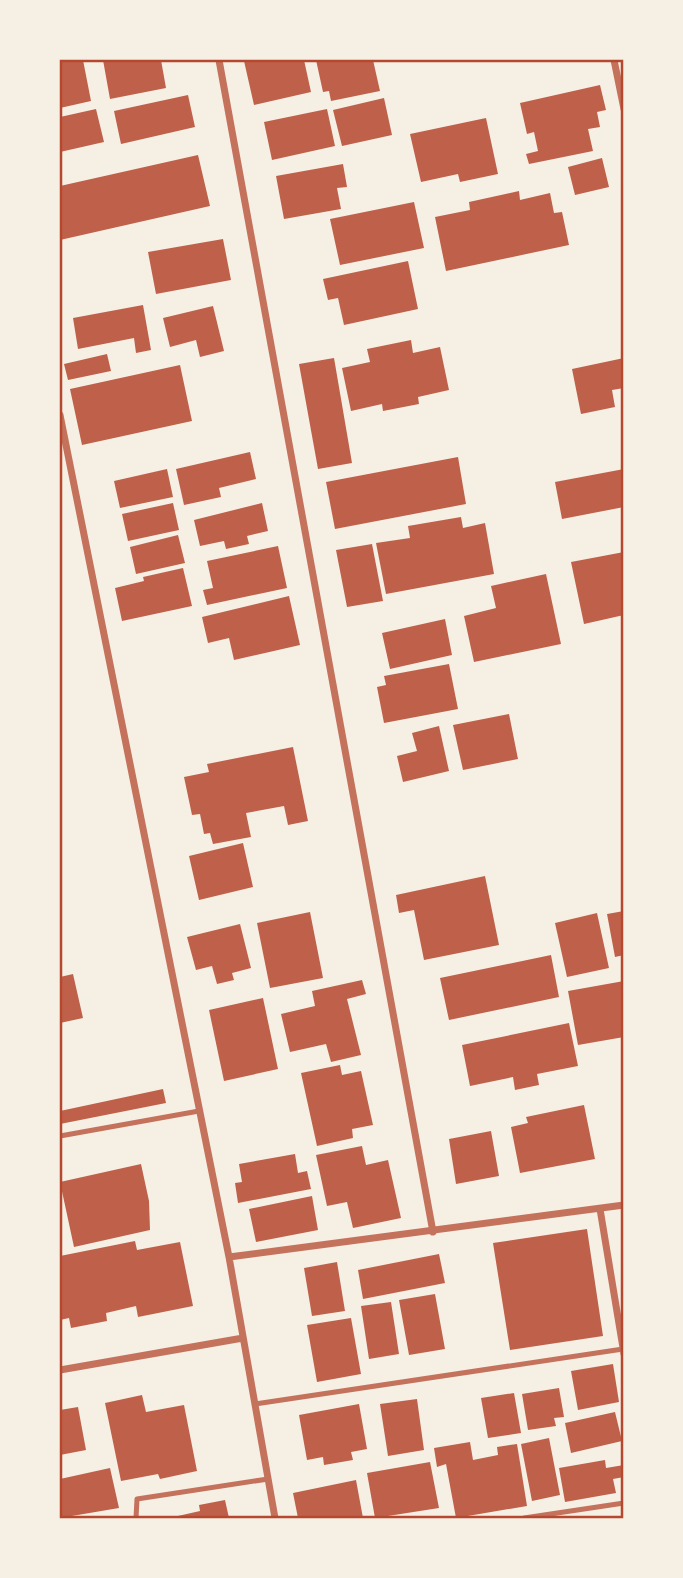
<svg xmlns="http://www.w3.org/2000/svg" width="683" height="1578" font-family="'Open Sans',sans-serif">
	<rect width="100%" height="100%" fill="#f6efe4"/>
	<!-- building -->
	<path fill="#bf614a" d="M60,60h23l8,41 -31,7z
		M103,60h58l5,28 -56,11z
		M304,60l7,32 -57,13 -10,-44z
		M316,60h57l7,31 -49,10 -2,-10 -6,1z
		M600,85l6,25 -9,2 3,15 -12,2 5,22 -64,13 -3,-10 12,-3 -4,-19 -7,2 -7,-31z
		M188,95l7,32 -74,17 -7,-33z
		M384,98l8,37 -50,11 -9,-36z
		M96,109l8,33 -44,10v-35z
		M327,109l8,37 -63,14 -8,-38z
		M486,118l12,56 -38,8 -2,-8 -37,8 -11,-48z
		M198,155l12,51 -150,34v-54z
		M602,158l7,29 -34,8 -7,-28z
		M343,164l4,23 -10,1 4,21 -57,10 -8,-43z
		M519,191l1,9 30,-7 4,20 8,-1 7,33 -123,26 -11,-54 35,-7 -1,-8z
		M414,202l10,46 -84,17 -10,-46z
		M223,239l8,41 -75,14 -8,-42z
		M408,261l10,48 -74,16 -6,-27 -10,2 -5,-21z
		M143,305l8,45 -15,3 -2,-15 -56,11 -5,-31z
		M213,306l11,45 -24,6 -4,-17 -26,7 -7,-29z
		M411,340l2,13 27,-6 9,43 -31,7 1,7 -36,7 -1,-7 -31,7 -9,-43 28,-6 -3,-13z
		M107,354l4,17 -43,9 -4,-16z
		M334,358l18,105 -34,6 -19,-105z
		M624,358v30l-12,2 3,17 -34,7 -9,-45z
		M180,365l12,56 -110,24 -12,-56z
		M250,452l6,27 -37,9 2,9 -37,8 -8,-36z
		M458,457l8,47 -131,25 -9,-47z
		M167,469l6,28 -53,11 -6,-27z
		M624,469v38l-62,12 -7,-37z
		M173,503l6,27 -51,11 -6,-27z
		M262,503l6,28 -21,5 2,8 -23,5 -2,-8 -24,5 -6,-26z
		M461,517l2,11 22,-5 9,51 -108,20 -10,-51 34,-5 -2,-12z
		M178,535l7,28 -49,11 -6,-27z
		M372,544l11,57 -36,6 -11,-57z
		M278,546l9,42 -80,17 -4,-15 10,-2 -6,-27z
		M624,552v63l-40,9 -13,-62z
		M183,568l9,38 -70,15 -7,-33 29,-7 -1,-4z
		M546,574l15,70 -87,18 -10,-46 32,-8 -5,-22z
		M289,596l11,49 -66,15 -5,-22 -21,5 -6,-26z
		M445,619l7,36 -62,14 -8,-36z
		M449,664l9,45 -74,14 -7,-36 9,-2 -2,-9z
		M509,714l9,45 -55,11 -10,-45z
		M439,726l10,45 -46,11 -6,-26 20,-5 -5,-18z
		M293,747l15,74 -20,4 -4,-19 -38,7 5,24 -38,7 -3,-11 -6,1 -4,-20 -8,1 -8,-38 25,-5 -2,-8z
		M243,843l10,44 -54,13 -10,-44z
		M485,876l14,69 -75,15 -10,-50 -15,3 -3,-18z
		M624,911v44l-9,2 -8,-43z
		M310,912l13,66 -53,10 -13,-65z
		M597,913l12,55 -42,9 -12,-54z
		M240,924l11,44 -19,5 2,7 -17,4 -5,-18 -16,4 -9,-33z
		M551,955l8,42 -110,23 -9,-42z
		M73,974l10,44 -23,5v-46z
		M362,980l4,14 -19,5 14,56 -30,7 -5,-18 -36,8 -9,-38 34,-8 -3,-15z
		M624,981v56l-46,8 -10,-54z
		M263,998l15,71 -54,12 -15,-71z
		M569,1023l9,43 -41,8 2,11 -24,5 -2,-13 -43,9 -8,-41z
		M340,1065l2,10 19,-4 12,54 -21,4 1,9 -36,8 -16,-73z
		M163,1089l3,14 -106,21v-13z
		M584,1105l11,54 -75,14 -9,-46 17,-4 -2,-6z
		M491,1131l8,45 -43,8 -7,-45z
		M362,1146l4,19 22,-5 13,58 -48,10 -6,-26 -20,4 -11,-51z
		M295,1154l3,19 9,-2 4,18 -73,14 -3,-20 7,-1 -3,-18z
		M141,1164l8,37 1,29 -76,17 -14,-65z
		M312,1196l6,34 -62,12 -7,-33z
		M587,1229l16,107 -93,14 -17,-107z
		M135,1241l2,9 43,-8 13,64 -55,11 -2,-11 -30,7 1,8 -36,7 -2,-10 -9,2v-64z
		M439,1254l6,29 -82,16 -5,-29z
		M337,1262l8,49 -33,5 -8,-48z
		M435,1294l10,55 -36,6 -10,-55z
		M391,1302l8,52 -30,5 -8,-53z
		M351,1318l10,56 -44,8 -10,-57z
		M613,1364l6,38 -41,8 -7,-39z
		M559,1388l5,29 -10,1 2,8 -28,4 -6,-36z
		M514,1393l7,40 -33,5 -7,-40z
		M142,1395l4,17 38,-7 13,66 -37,8 -2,-5 -37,7 -16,-78z
		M417,1399l7,51 -36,6 -8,-52z
		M359,1404l8,45 -16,3 2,8 -29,5 -1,-8 -16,3 -8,-45z
		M78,1407l8,43 -26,5v-45z
		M615,1412l7,29 -51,12 -6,-30z
		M549,1438l11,57 -28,6 -11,-57z
		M470,1442l3,18 25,-5 -1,-8 20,-3 10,62 -71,12 -10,-54 -9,3 -3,-19z
		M605,1460l1,8 18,-3v12l-11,2 3,14 -51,9 -6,-34z
		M430,1462l9,46 -64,10 -8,-45z
		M110,1468l9,40 -59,10v-39z
		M356,1480l7,38h-65l-5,-25z
		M225,1500l4,18h-60l31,-7 -1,-6z"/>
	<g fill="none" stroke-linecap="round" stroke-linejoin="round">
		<!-- service -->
		<path stroke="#c5725c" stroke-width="5" d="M60,1136l139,-25
			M255,1404l368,-55
			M136,1518l1,-19 131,-20
			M524,1518l100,-15"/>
		<!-- minor -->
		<path stroke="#c5725c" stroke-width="7" d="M219,60l214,1172
			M614,60l10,49
			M60,415l169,842 46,261
			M600,1209l24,145
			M229,1257l395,-52
			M60,1370l183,-32"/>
	</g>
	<!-- border -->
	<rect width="683" height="1578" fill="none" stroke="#f6efe4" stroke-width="122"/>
	<rect x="61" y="61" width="561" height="1456" fill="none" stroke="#b5482f" stroke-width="2.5"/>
</svg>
